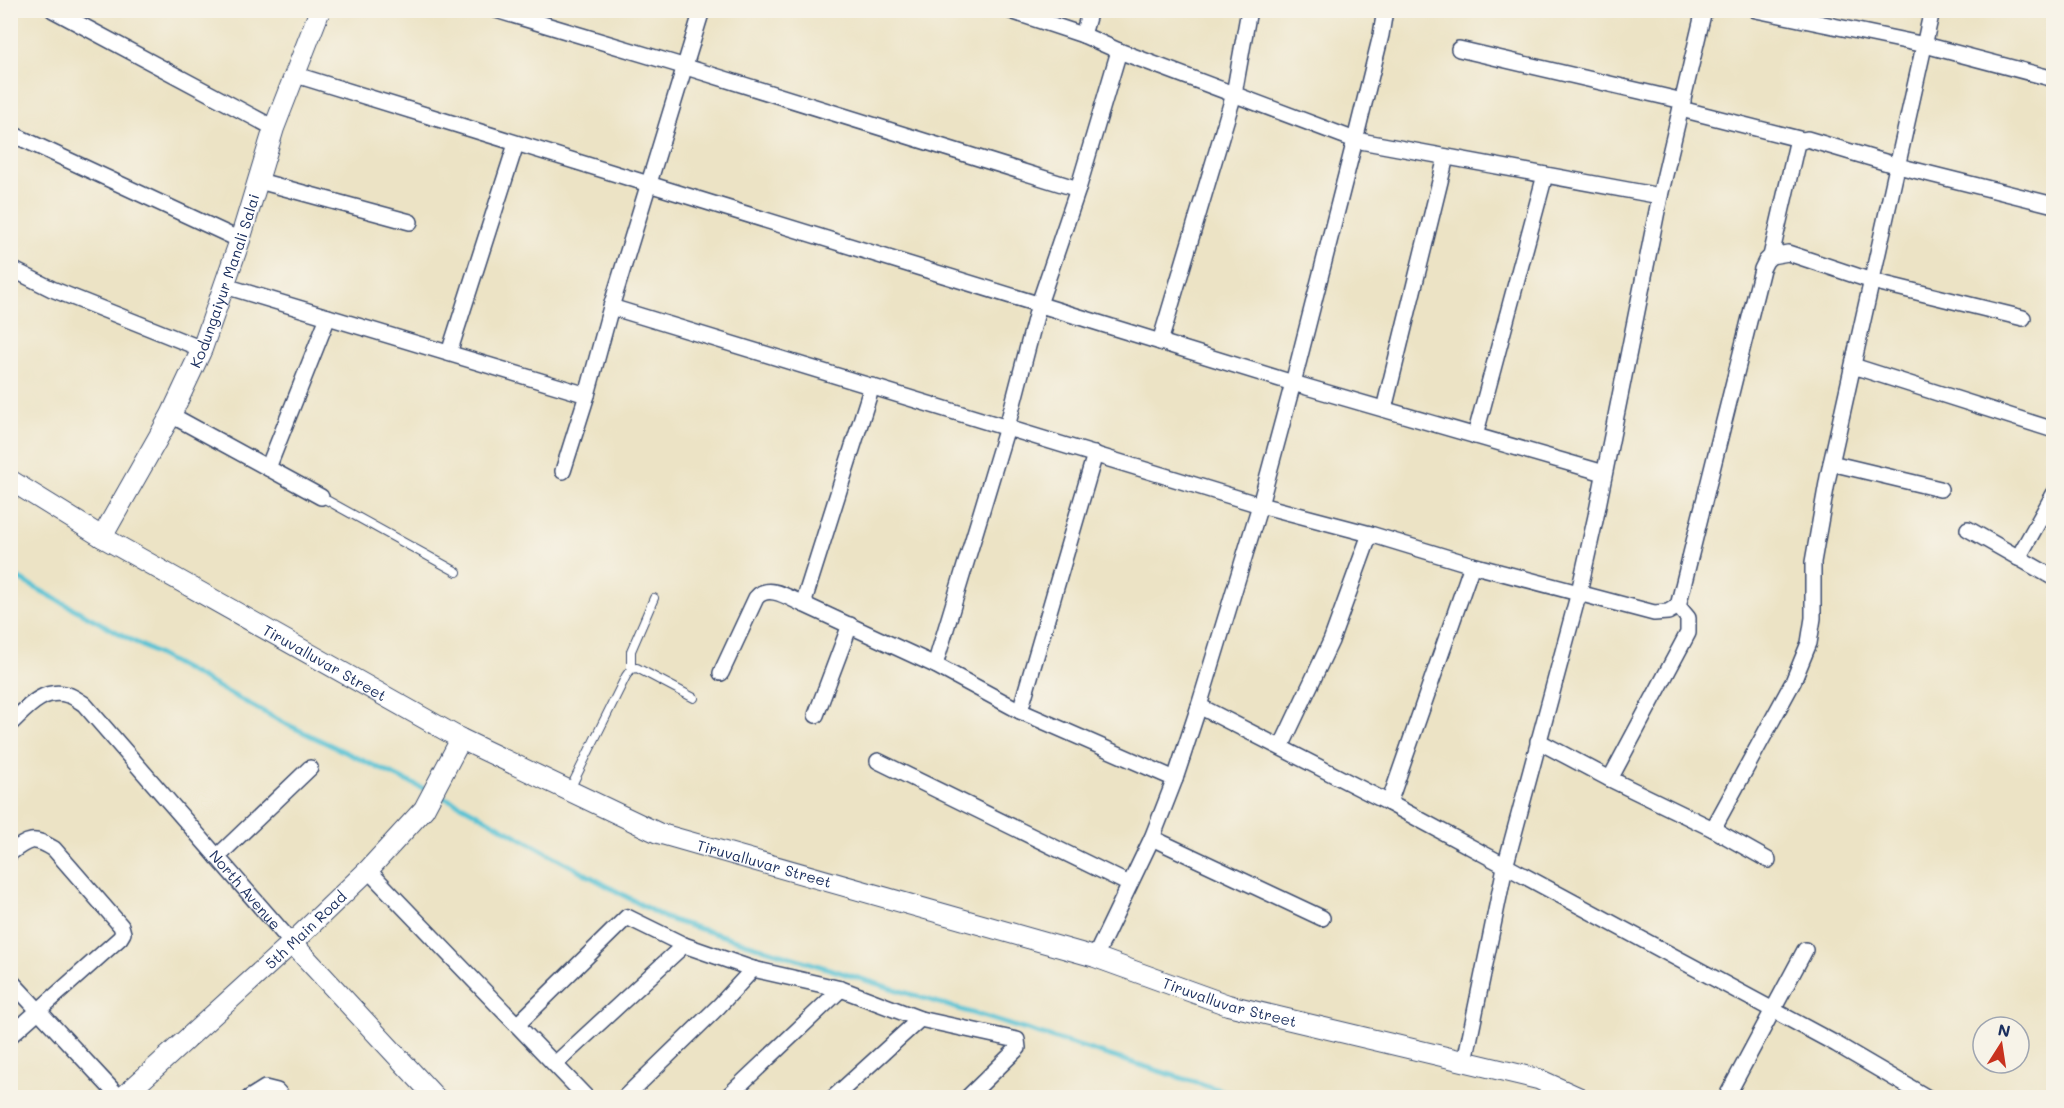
<svg xmlns="http://www.w3.org/2000/svg" width="2064" height="1108" font-family="Mali,sans-serif">
	<rect width="100%" height="100%" fill="#f7f3e8"/>
	<filter id="ink" filterUnits="userSpaceOnUse"><feTurbulence type="fractalNoise" baseFrequency=".0167" numOctaves="2"/><feDisplacementMap in="SourceGraphic" scale="12" xChannelSelector="R" yChannelSelector="G"/><feConvolveMatrix kernelMatrix="1 2 1 2 8 2 1 2 1" color-interpolation-filters="sRGB"/></filter>
	<filter id="wash" filterUnits="userSpaceOnUse"><feTurbulence type="fractalNoise" baseFrequency=".008" numOctaves="4" result="noise"/><feDisplacementMap in="SourceGraphic" scale="24" xChannelSelector="R" yChannelSelector="G"/><feGaussianBlur stdDeviation="1.35" result="paint"/><feColorMatrix in="noise" values="0 0 0 0 0 0 0 0 0 0 0 0 0 0 0 0 0 1.4 0 .05"/><feComposite in="paint" operator="in"/></filter>
	<g filter="url(#wash)">
		<rect width="100%" height="100%" fill="#ece3c5"/>
		<g fill="none" stroke-linecap="round" stroke-linejoin="round">
			<!-- stream -->
			<path stroke="#58c2d4" stroke-width="5" d="M10,574l274,149 118,56 61,27 202,112 581,180"/>
		</g>
	</g>
	<g filter="url(#ink)">
		<g fill="none" stroke-linecap="round" stroke-linejoin="round">
			<defs>
				<path id="service" d="M321,497l136,75
					M631,669v-18l23,-53
					M570,789l56,-113 5,-7 6,-1 57,30"/>
				<g id="minor">
					<path d="M53,10l221,118"/>
					<path d="M496,10l190,57 392,122"/>
					<path d="M1008,10l75,25 36,16 236,89 305,56"/>
					<path d="M1756,10l169,35 129,34"/>
					<path d="M1083,35l7,-25"/>
					<path d="M1459,49l224,52"/>
					<path d="M296,75l997,308 311,90"/>
					<path d="M1681,109l122,31"/>
					<path d="M10,133l230,107"/>
					<path d="M259,181l151,41"/>
					<path d="M1771,256l17,-3 84,28 151,37"/>
					<path d="M10,268l42,21 150,60"/>
					<path d="M225,286l362,109"/>
					<path d="M611,307l649,198 110,29 102,31 182,48 14,-1 10,-6 84,-337 4,-8 5,-5 26,-113 10,-4 91,27 156,39"/>
					<path d="M1160,342l74,-248 15,-84"/>
					<path d="M449,353l67,-209"/>
					<path d="M1853,366l201,64"/>
					<path d="M872,386l-69,218 132,61 85,46 155,68"/>
					<path d="M1384,409l62,-252"/>
					<path d="M171,415l150,82"/>
					<path d="M1475,436l70,-261"/>
					<path d="M1831,463l109,26"/>
					<path d="M268,468l60,-151"/>
					<path d="M563,471l24,-76 24,-88 91,-297"/>
					<path d="M1968,529l86,49"/>
					<path d="M2018,558l36,-64"/>
					<path d="M935,665l72,-238 32,-123 39,-115 41,-138"/>
					<path d="M721,673l35,-75c12,-15 33,0 47,6"/>
					<path d="M1199,706l190,97 447,241 92,54"/>
					<path d="M1020,711l75,-257"/>
					<path d="M816,715l34,-90"/>
					<path id="s1" d="M10,724c16,-15 33,-37 58,-29 5,1 11,6 16,9l208,239"/>
					<path d="M1538,741l72,38 103,50 80,-147 16,-39 4,-25v-56l15,-85 104,-467"/>
					<path d="M1281,747l50,-106 39,-107"/>
					<path d="M878,761l251,123"/>
					<path d="M1610,779l78,-146v-15l-10,-12"/>
					<path d="M1389,803l83,-238"/>
					<path d="M1713,829l55,31"/>
					<path d="M1152,838l170,80"/>
					<path d="M10,853c19,-14 23,-17 44,-4l67,77 2,7 -3,5 -110,98"/>
					<path d="M217,857l93,-89"/>
					<path d="M368,870l219,228"/>
					<path d="M1095,957l57,-119 23,-59 24,-73 61,-201 33,-122 62,-243 26,-105 4,-25"/>
					<path d="M10,980l110,118"/>
					<path d="M517,1025l110,-108 57,28 69,24 88,20 79,30 97,21 1,8 -51,50"/>
					<path d="M1465,1061l40,-194 74,-275 17,-76 64,-320 44,-186"/>
					<path d="M555,1064l129,-119"/>
					<path d="M1728,1094l77,-144"/>
					<path d="M249,1098l16,-10 12,3 6,7"/>
					<path d="M624,1098l95,-92 34,-37"/>
					<path d="M726,1098l115,-109"/>
					<path d="M833,1098l87,-79"/>
				</g>
				<g id="tertiary">
					<path id="s2" d="M10,480l92,57 359,202 197,94 437,124 133,48 310,74 42,19"/>
					<path id="s3" d="M102,537l69,-122 31,-66 38,-109 34,-112 46,-118"/>
					<path d="M292,943l144,155"/>
					<path id="s4" d="M122,1098l170,-155 76,-73 56,-61 37,-70"/>
				</g>
			</defs>
			<!-- service casing -->
			<use href="#service" stroke="#3a4a6d" stroke-width="10"/>
			<!-- minor casing -->
			<use href="#minor" stroke="#3a4a6d" stroke-width="18"/>
			<!-- tertiary casing -->
			<use href="#tertiary" stroke="#3a4a6d" stroke-width="22"/>
			<!-- service -->
			<use href="#service" stroke="#fff" stroke-width="8"/>
			<!-- minor -->
			<use href="#minor" stroke="#fff" stroke-width="15"/>
			<!-- tertiary -->
			<use href="#tertiary" stroke="#fff" stroke-width="20"/>
		</g>
	</g>
	<g text-anchor="middle" dominant-baseline="central" stroke-width="5" stroke-linejoin="round" paint-order="stroke">
		<!-- street labels -->
		<g font-size="15" fill="#1b2f5e" stroke="#f7f3e8">
			<text stroke="none"><textPath href="#s3" startOffset="285">Kodungaiyur Manali Salai</textPath></text>
			<text stroke="none"><textPath href="#s2" startOffset="364">Tiruvalluvar Street</textPath></text>
			<text stroke="none"><textPath href="#s2" startOffset="849">Tiruvalluvar Street</textPath></text>
			<text stroke="none"><textPath href="#s1" startOffset="333">North Avenue</textPath></text>
			<text stroke="none"><textPath href="#s4" startOffset="249">5th Main Road</textPath></text>
			<text stroke="none"><textPath href="#s2" startOffset="1335">Tiruvalluvar Street</textPath></text>
		</g>
	</g>
	<!-- margin -->
	<rect width="2064" height="1108" fill="none" stroke="#f7f3e8" stroke-width="36"/>
	<!-- north arrow -->
	<g transform="translate(2001 1045) rotate(12)"><circle r="28" fill="#f7f3e8" stroke="#9fa5b1" stroke-width="1.5"/>
	<path d="M0-4.5L10 22L0 15L-10 22Z" fill="#c8321e"/>
	<text y="-9" font-size="16" font-weight="bold" text-anchor="middle" fill="#1b2f5e">N</text>
	</g>
</svg>
